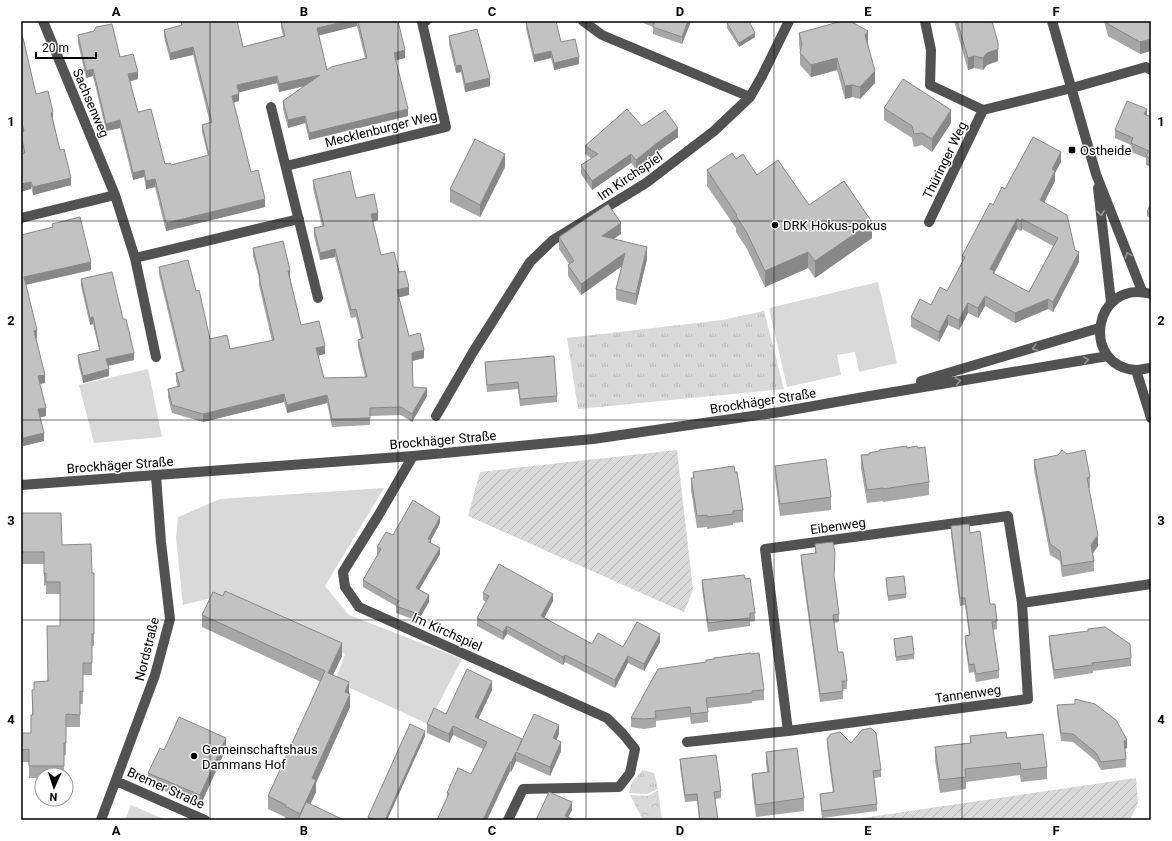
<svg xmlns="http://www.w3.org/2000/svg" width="1172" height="841" font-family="Roboto,sans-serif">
	<defs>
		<pattern id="grass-tufts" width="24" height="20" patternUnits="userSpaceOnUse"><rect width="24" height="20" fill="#d9d9d9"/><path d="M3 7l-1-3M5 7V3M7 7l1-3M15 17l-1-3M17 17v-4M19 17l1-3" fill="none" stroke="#b8b8b8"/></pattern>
		<pattern id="forest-crowns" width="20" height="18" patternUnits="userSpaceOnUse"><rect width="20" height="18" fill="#d9d9d9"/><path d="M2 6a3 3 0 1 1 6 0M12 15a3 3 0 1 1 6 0" fill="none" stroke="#b8b8b8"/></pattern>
		<pattern id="garden-furrows" width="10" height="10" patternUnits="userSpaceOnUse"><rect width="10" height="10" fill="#d9d9d9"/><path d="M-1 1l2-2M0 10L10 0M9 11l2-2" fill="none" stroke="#b8b8b8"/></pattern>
	</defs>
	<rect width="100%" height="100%" fill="#fff"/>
	<!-- grass -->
	<path fill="url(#grass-tufts)" d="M764,311l20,78 -206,20 -11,-71 155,-18z
		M643,770l11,3 4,16 -11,5 -18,-1 3,-11z"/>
	<!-- forest -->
	<path fill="url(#forest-crowns)" d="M658,790l4,30h-19l-13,-25 18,1z"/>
	<!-- park -->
	<path fill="#d9d9d9" d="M878,282l19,81 -38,9 -4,-20 -18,3 4,20 -54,12 -18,-79z
		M148,369l14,68 -68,6 -15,-58z
		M384,488l-59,98 24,29 113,44 -34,65 -93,-43 10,-27 -126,-58 -36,9 -7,-67 2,-21 42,-18z
		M131,805l35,15h-41z"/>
	<!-- garden -->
	<path fill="url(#garden-furrows)" d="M677,450l16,140 -9,22 -216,-96 12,-44z
		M1136,778l2,25 -8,17h-268v-2z"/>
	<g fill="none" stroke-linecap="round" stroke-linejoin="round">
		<!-- minor -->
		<path stroke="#525252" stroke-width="10" d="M43,21l72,174 20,63 21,99
			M583,21l19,14 148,62
			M925,21l6,29 -1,35 53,25 89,-22 74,-21 5,3
			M1052,21l44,153 46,117
			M271,107l47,191
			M286,166l160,-39 -24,-105 4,-1
			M1098,188l13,114
			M21,218l94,-23
			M929,222l54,-112
			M135,258l164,-39
			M1151,294c-58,-16 -71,72 -15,76 5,0 10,-2 15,-2
			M1136,370l15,48
			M921,381l178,-53
			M436,416l37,-64 57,-90 23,-22 93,-57 68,-52 36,-34 12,-21 27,-55
			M413,456l-35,60 -35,56 2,15 14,20 248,111 16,16 12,15 -5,24 -11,14 -96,2 -15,31
			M21,485l392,-29 180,-17 187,-27 84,-15 244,-41
			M1022,603l129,-19
			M687,742l101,-11 240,-32 -6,-96 -14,-87 -243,33 23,182
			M116,781l89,39
			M101,820l54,-145 15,-56 -9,-77 -5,-66"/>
	</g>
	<!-- wall -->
	<path fill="#a7a7a7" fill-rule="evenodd" d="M181,21l62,26 40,-11 -2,-9v-6h117l7,37 -9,2 12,56 -99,24 -4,-17 -17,5 -5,-19v-8l22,-15 -26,6 -2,-9 -39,9 1,9 -6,2 18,69 14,35 -99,24 -11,-44 -9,2 -2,-12 -11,3 -13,-52 -14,3 -13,-55 -7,2 -8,-35v-8l42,22 18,22 -8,2 8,31 27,52 6,1 37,-9 -6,-24v-7l8,-2 -17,-68 -23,5 -6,-23v-7l17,-4zM357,26l8,32 -38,12 -8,-35z
		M641,21h50l-9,23 -29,-10v-7l-12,-5z
		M954,21h38l6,40 -11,4 -4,5 -9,-2 -6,2z
		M1104,21h47l-11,33 -32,-18z
		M526,22l35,20 18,22 -25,6 -3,-12 -17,4 -8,-33z
		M727,23l28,14 -16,10 -12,-19z
		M799,33l69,10 7,40 -15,16 -8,-2 -7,2 -8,-29 -26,7 -11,-12v-14l-1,-6z
		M449,36l41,50 -25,6 -4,-20 -5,1 -7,-29z
		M21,38l15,56 17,25 7,31 11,35 -38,10 -12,-51v-12h1l-1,-6z
		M884,108l67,15 -19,29 -10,-7 -8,2 -2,-9 -28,-18z
		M1147,115l4,2v50l-5,-2v-7l-15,-6v-7l-16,-7v-8z
		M642,126l36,11 -21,15 -21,17 -5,-6 -39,27 -11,-16v-9l10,-7 -6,-4v-8z
		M736,159l21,16 52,30 63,33 -57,40 -7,-10 -43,19 -18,-38 -11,-17v-4l-29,-42v-16z
		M1061,162l-6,11v8l-11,22 31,47 4,12 -26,50 -5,-3 -33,14 -30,-17 -7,12 -10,-5 -9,17 -11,-5 -9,17 -28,-15v-10l20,-12 16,-14 15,-27v-8l31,-51 12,-16zM1017,229l4,2 1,-2 31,17 -24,46 -35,-18z
		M505,167l-25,50 -30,-15v-13z
		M313,180l43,18 22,22 -5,2 8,33 18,17 10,23 -10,2 10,39 15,22 -12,3 1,26 14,9 -15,26 -11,-7 -31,1v9l-38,2 -5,-24 -40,10 -3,-11 -81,20 -31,-9 -4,-16v-8l10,-2 -2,-6v-8l6,-2 -23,-97v-7l37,24 14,48 20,10 42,-8 -13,-56v-7l-6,-22v-8l37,30 11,47 24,29 -7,1 6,23 41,-1 -7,-30v-7l3,-1 -5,-22 -5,1 -16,-61 -15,3 -6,-24v-8l8,-2 -9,-38z
		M1151,203v15l-4,-2v-4z
		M52,224l39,46 -65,15 11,53h-1l9,45 -5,1 6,32 -6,1 4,24 -21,5 -1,-6 -1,1v-206l31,-7z
		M621,234l-8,5 34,20 -11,46 -20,-5v-11l6,-23 -41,29 -13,-19v-11l1,-1 -10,-15v-12z
		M81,279l53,81 -26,6 1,10 -26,7 -5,-21v-7l21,-5 -6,-26 -3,1 -9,-39z
		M485,362l72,34v6l-37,4 -2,-17 -31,3 -2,-23z
		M907,448l22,34v13l-46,7v-1l-16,2 -6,-35v-13z
		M1034,460l56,17v11h-1l9,58 -5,7 1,8v10l-32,6 -2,-16 -10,-6 -16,-85z
		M775,466l56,31v13l-51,6 -5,-38z
		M693,472h42l8,38v12l-10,1v2l-26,4v-2l-10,1 -6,-38v-12h2z
		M21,513l41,32 30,28h2v73h-2v29h-9v29h-3v23h-14v28h-2v20h-22v3h-13v-16h-8v-29h10l1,-18v-25h2l13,-9 13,-55v-32h-14v-9l-2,1v-22h-22v-4h-1z
		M440,523l-9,17v3l9,11 -21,36 10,12 -11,19 -22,-8v-7l-33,-19v-7l15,-26h-1v-7l16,-12z
		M951,526l19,7 20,71 7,17v8l-4,1 6,40v8l-23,4 -2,-10 -5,1 -4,-29v-8l4,-1 -4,-30 -5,1 -9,-72z
		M815,544l20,17 -1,17 5,36v8l-5,1 4,29 9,29v8h-4v10l-23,3 -19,-139v-8l14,-2z
		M886,578l20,16v4l-18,3z
		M745,579l10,34v8l-5,1v4l-42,6 -6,-43v-9z
		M483,593l70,8 -9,17 48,26 31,3 37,-5 -16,29 -16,-8 -13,25 -50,-26 -2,3 -56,-31 -4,6 -26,-14v-8l9,-16 -3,-2z
		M202,615l140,41 -9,19 16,19 1,13 -34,76v9l-6,12 34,16h-56l-3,-1v-2l-17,-8v-13l53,-114 -119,-55z
		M1049,636l82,22v8l-38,5v2l-39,6 -5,-34z
		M894,639l20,15v5l-18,2z
		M658,669l106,21v10l-12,1v2l-44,5v14l-17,2 -1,-7 -34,4v6l-12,2 -13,-2v-9z
		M492,690l-14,29 44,20 37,-5 -3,6 5,11 -11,25 -34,-15 -5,11 -1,-1 -23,49h-50l10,-23v-4l24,-19 12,-25 -30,-14 -4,8 -22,-10v-9z
		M1057,705l70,43 -2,1 1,10v8l-25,3 -5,-9 -23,-19 -12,-1 -4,-28z
		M425,736l-38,84h-19v-3z
		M970,736l37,2 40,29v12l-26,3 -1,-7 -54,7v7l-26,4 -5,-33v-13l35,-4z
		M827,739l54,31v7l-7,1 3,26v7l-55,7 -2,-17v-7l13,-1 -6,-47z
		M226,749l-26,57 -52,-22v-11l16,-23z
		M766,752l38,46v13l-48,6 -4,-31v-12l15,-2 -1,-8z
		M680,759l41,32v7l-6,1 3,21h-19l-2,-19 -12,1 -5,-35z"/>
	<!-- shaded-wall -->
	<path fill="#888" d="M348,21h9v5l-40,10v-8z
		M688,21h3l-9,23v-7z
		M868,31v12l-3,5v-13z
		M755,33v4l-16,10v-4z
		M1151,39v12l-11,3v-12z
		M193,47v8l-23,5v-7z
		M998,49v12l-11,4 -4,5v-12l4,-5z
		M405,50v8l-11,3v-8z
		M551,51v7l-17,4v-7z
		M974,56v12l-6,2v-12z
		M579,57v7l-25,6v-7z
		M837,58v12l-26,7v-12z
		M461,65v7l-5,1v-7z
		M93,69v7l-7,2v-7z
		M875,71v12l-15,16v-12z
		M138,72v7l-10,3v-8z
		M320,75v7l-41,10v-8z
		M277,76v7l-40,10v-8z
		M490,78v8l-25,6v-8z
		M852,85v12l-7,2v-13z
		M239,94v7l-7,2v-7z
		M408,109v7l-99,24v-7z
		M1147,109v8l-3,-3z
		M951,110v13l-19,29v-13z
		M53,112v7l-2,1v-7z
		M305,116v7l-17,5v-8z
		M120,120v8l-14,3v-7z
		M678,128v9l-21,15 -21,17v-9l21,-17z
		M1061,152v10l-6,11v8l-15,29v-10l12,-31z
		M505,154v13l-25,50v-12z
		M631,154v9l-39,27v-9z
		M144,170v7l-11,3v-7z
		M71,178v7l-38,10v-8z
		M155,179v8l-9,2v-8z
		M31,182v7l-10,3v-8z
		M265,199v8l-99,24v-8z
		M378,213v7l-7,2v-8z
		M1017,219v10l-23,44v8l-4,-12z
		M1022,219v10l-1,2v-10z
		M872,222v16l-57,40v-17z
		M621,223v11l-19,13v-11z
		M647,247v12l-11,46v-11z
		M335,249v8l-15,3v-7z
		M808,252v16l-43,19v-16z
		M1079,252v10l-26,50v-10z
		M625,253v11l-44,31v-11z
		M91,262v8l-67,15v-8z
		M290,270v8l-2,1v-8z
		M409,287v8l-12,3v-8z
		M985,296v10l-7,12v-10z
		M1048,299v10l-33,14v-10z
		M968,303v10l-9,17v-10z
		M948,315v10l-9,17v-10z
		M93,317v7l-3,1v-7z
		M37,330v8l-3,1v-8z
		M325,346v8l-9,2v-8z
		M424,350v8l-12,3v-8z
		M134,353v7l-28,6v-7z
		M109,369v7l-26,7v-7z
		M45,375v8l-7,1v-8z
		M427,388v8l-15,26v-8z
		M284,394v8l-81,20v-8z
		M327,395v8l-40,10v-8z
		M46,408v8l-8,2v-9z
		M21,432h1v8l-1,1z
		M44,433v8l-21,5v-8z
		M440,517v6l-9,17v7l-3,-8z
		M1098,535v11l-7,10v-11z
		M440,548v6l-24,41v-7z
		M553,594v7l-12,23v-8z
		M429,595v7l-11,19v-7z
		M507,626v8l-4,6v-8z
		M660,634v8l-16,29v-7z
		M342,643v13l-14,29v-12z
		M565,655v7l-2,3v-8z
		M628,656v7l-13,25v-8z
		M492,681v9l-17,36v-9z
		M349,682v12l-4,-2z
		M350,694v13l-34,76v9l-13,28h-3v-6l12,-36z
		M559,725v9l-6,13v-9z
		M453,726v9l-4,8v-9z
		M425,731v5l-38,84h-2z
		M226,738v11l-26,57v-11z
		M1127,740v8l-3,1v-8z
		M561,742v9l-11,25v-9z
		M516,752v9l-5,11v-9z
		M510,762v9l-23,49h-4z
		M572,802v8l-5,10 -2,-4z"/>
	<!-- building -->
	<path fill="#c2c2c2" stroke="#888" fill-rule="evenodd" d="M181,21h56l6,26 42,-11 -4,-15h67l-31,7 10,42 4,-3 36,-9 -9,-37h40l7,29 -11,3 14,56 -99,24 -4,-17 -17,4 -5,-19 37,-26 -41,9 -2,-8 -40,9 2,9 -7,2 19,76 7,-2 7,29 -99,24 -11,-44 -9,2 -2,-11 -11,3 -13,-53 -14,4 -13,-55 -7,2 -8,-36 16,-4 2,-4 16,-3 8,33 13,-3 5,18 -10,2 10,38 13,-3 14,55 5,-1 1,2 38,-10 -7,-30 10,-3 -19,-75 -23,6 -6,-23 18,-5z
		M528,21h28l5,21 14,-3 4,18 -25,6 -3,-12 -17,4 -8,-33z
		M655,21h33l-6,16 -29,-10z
		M731,21h18l6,12 -16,10 -12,-20z
		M842,21h8l18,10 -3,4 10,36 -15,16 -8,-2 -7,1 -8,-28 -26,7 -11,-12 2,-9 -3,-11z
		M957,21h35l6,22v6l-11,4 -4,5 -9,-2 -6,2z
		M1107,21h44v18l-11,3 -32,-18z
		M477,29l13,49 -25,6 -4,-19 -5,1 -7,-30z
		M21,38h2l13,56 12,-3 5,21 -2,1 9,37 4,-1 7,29 -38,9 -2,-5 -10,2v-30l4,-1 -4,-17v-4l3,-1 -3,-12z
		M903,79l48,31 -19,29 -10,-6 -8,1 -2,-8 -28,-18z
		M1127,101l20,8 -3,5 7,3v41l-5,-2 3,-5 -18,-8 2,-5 -18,-8z
		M627,109l15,17 23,-16 13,18 -21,15 -21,17 -5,-6 -39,27 -11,-16 17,-11 -13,-8z
		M1033,137l28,15 -9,17 3,2 -15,29 27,15 8,35 4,2 -26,50 -5,-3 -33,14 -30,-17 -7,12 -10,-5 -9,17 -11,-5 -9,17 -28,-15 9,-18 11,6 9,-18 7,4 18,-34 -3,-1 28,-53 3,2 9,-18 3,2zM1017,219l4,2 1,-2 36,19 -29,54 -36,-19 1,-2 -4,-2z
		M475,139l30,15 -25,51 -30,-16z
		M732,153l4,6 7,-5 14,21 21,-15 31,45 35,-24 28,41 -57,39 -7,-9 -43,19 -18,-38 -11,-17 1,-1 -30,-45z
		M350,171l6,27 18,-4 4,19 -7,1 10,41 13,-3 5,20 6,-1 4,16 -12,3 12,46 11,-3 4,17 -12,3 1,34 14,1 -15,26 -11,-7 -31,1v10l-38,1 -5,-24 -40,10 -3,-11 -81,20 -31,-9 -4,-16 12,-3 -4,-13 8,-2 -25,-104 29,-7 8,31 3,-1 11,49 17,-4 3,14 44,-9 -15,-63h1l-7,-29 30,-7 7,29 -2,1 13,54 18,-4 6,25 -9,2 8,30 43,-1 -9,-37 5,-2 -7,-29 -5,1 -16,-61 -15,4 -6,-25 10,-2 -11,-46z
		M1151,203v11l-4,-2z
		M608,204l13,19 -19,13 45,11 -11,47 -20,-5 9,-36 -44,31 -13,-19 6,-4 -15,-24z
		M80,217l11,45 -67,15 13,53 -3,1 11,44 -7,1 8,32 -8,1 6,24 -21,5 -1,-6h-1v-197l32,-8 -1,-3z
		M112,272l11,47h3l8,34 -28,6 3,10 -26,7 -5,-21 22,-5 -7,-33 -3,1 -9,-39z
		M554,356l3,40 -37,3 -2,-17 -31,3 -2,-23z
		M907,446v2l10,-2 1,2 7,-1 4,35 -46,7v-1l-16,2 -6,-35h8v-2l10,-2v-1z
		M1062,450l5,4 18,-4 5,27 -3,1 11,57 -7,10 3,16 -32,5 -2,-15 -10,-7 -16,-84 24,-5z
		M826,459l5,38 -51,7 -5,-38z
		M734,466l1,6h2l6,38 -10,1v3l-26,3v-2l-10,1 -6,-38h3l-1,-6z
		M413,500l27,17 -12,22 3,1 -2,2 11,6 -24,40 13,7 -11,19 -22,-8 3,-5 -36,-21 18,-31 -4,-2 9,-15 7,3z
		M21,513h40l1,32 29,-1 1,29h2v61h-2v29h-9v29l-3,-1v24l-14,-1v29h-2v23h-35v-17l-8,1v-17h10v-18h2l-1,-25h2v-8l14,-1 -1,-55h13v-44h-14v-9l-2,1v-22h-22v-4h-1z
		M969,524l1,9 10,-2 10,73h5l2,17 -5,1 7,48 -23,4 -2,-10 -5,1 -4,-29 5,-1 -5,-37h-5l-9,-72z
		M833,542l2,11 -1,22 5,39 -6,1 5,37h5l4,29h-5l1,10 -23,3 -19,-139 15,-2 -1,-9z
		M499,564l54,30 -12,22 51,28 6,-11 25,14 14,-25 23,12 -16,30 -16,-8 -13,24 -50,-25 -2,2 -56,-31 -4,6 -26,-14 12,-22 -6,-3z
		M744,575l1,4 5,-1 5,35h-5v5l-42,5 -6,-43z
		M904,576l2,18 -18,2 -2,-18z
		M225,591l117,52 -14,30 21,9 -4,10 5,2 -38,84 4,2 -16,34 -15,-8 1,-1 -18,-9 57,-125 -123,-56 11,-23 10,4z
		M1105,627l25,17 1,14 -39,5 1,2 -39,5 -5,-34 39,-5v-2z
		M912,636l2,18 -18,3 -2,-18z
		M751,653v1l8,-1 5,37 -12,1v2l-46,5 2,14 -17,2 -1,-7 -35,4 1,7 -12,1 -13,-1 27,-49 48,-7v-2l8,-1v-1z
		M467,669l25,12 -17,36 47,22 -5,12 17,-37 25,11 -6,13 8,4 -11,25 -34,-15 -5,11 -1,-1 -27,58h-46l12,-27h-2l11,-25 13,6 16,-32 -34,-16 -4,8 -22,-10 7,-16 12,6z
		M1075,699l20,5 21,16 11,20 -3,1 2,18 -25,3 -5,-9 -23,-19 -12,-1 -4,-28 18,-1z
		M179,717l47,21 -26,57 -52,-22 12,-25 4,2z
		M410,724l15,7 -40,89h-11l-6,-3z
		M871,728l5,5 5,37 -8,1 4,33 -55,7 -2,-17 14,-2 -7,-53 4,-5 9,-2 11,11 11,-13z
		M1006,732l1,6 36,-4 4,33 -26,3 -1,-7 -55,6 1,8 -26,3 -5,-33 36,-4 -1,-7z
		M797,748l7,50 -48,7 -4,-31 17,-2 -3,-20z
		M716,755l5,36 -7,1 4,28h-18l-3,-26 -12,1 -5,-36z
		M549,792l23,10 -7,14 10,4h-39z
		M306,802l38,18h-46z"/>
	<!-- one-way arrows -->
	<defs><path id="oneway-chevron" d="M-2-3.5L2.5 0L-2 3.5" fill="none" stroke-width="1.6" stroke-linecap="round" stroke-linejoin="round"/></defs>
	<g stroke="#979797">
		<use href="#oneway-chevron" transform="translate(1101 213) rotate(84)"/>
		<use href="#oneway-chevron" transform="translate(1128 255) rotate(-111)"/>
		<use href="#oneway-chevron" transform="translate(1035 348) rotate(163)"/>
		<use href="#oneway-chevron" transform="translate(1086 360) rotate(-10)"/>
		<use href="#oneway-chevron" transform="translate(958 381) rotate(-10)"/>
	</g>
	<!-- grid -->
	<path fill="none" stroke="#000" stroke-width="1" stroke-opacity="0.55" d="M210,21v799M398,21v799M586,21v799M774,21v799M962,21v799M21,221h1130M21,420h1130M21,620h1130"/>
	<!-- markers -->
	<g fill="#000" stroke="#fff" stroke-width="1.5">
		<rect x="1068" y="146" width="8" height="8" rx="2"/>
		<circle cx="775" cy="225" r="4"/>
		<circle cx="194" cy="756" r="4"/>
	</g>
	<g text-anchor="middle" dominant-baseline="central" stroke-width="3" stroke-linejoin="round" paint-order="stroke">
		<!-- street labels -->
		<g font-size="13" fill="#000" stroke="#fff">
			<text transform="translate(91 103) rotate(67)">Sachsenweg</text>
			<text transform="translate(381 129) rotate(-14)">Mecklenburger Weg</text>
			<text transform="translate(945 160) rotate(-64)">Thüringer Weg</text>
			<text transform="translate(630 176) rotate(-34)">Im Kirchspiel</text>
			<text transform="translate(763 401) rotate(-9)">Brockhäger Straße</text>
			<text transform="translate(443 440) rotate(-5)">Brockhäger Straße</text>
			<text transform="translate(120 465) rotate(-4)">Brockhäger Straße</text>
			<text transform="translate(838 526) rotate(-8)">Eibenweg</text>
			<text transform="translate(447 632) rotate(24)">Im Kirchspiel</text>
			<text transform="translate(147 649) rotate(-76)">Nordstraße</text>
			<text transform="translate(968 694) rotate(-8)">Tannenweg</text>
			<text transform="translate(166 788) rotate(24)">Bremer Straße</text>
		</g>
		<!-- poi labels -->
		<g font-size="13" fill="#000" stroke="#fff" text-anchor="start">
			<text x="1080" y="150">Ostheide</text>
			<text x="783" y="225">DRK Hokus-pokus</text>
			<text x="202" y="749">Gemeinschaftshaus<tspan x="202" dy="15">Dammans Hof</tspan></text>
		</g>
	</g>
	<!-- border -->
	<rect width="1172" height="841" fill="none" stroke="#ffffff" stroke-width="44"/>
	<!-- north arrow -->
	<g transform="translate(54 787) rotate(183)"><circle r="19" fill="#ffffff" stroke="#999999"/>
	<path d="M0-3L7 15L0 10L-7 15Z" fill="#000000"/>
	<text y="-6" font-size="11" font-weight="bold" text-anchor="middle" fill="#000000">N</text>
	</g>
	<!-- scale -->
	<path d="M36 52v6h60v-6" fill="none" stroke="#000000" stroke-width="2"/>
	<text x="42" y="52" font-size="12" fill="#000000" stroke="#ffffff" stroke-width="3" paint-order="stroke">20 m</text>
	<rect x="22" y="22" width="1128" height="797" fill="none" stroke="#000" stroke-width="1.5"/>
	<g font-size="13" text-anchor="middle" font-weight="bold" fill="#000">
		<text x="116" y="16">A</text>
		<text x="304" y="16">B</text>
		<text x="492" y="16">C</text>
		<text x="680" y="16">D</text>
		<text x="868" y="16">E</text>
		<text x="1056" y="16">F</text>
		<text x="11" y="126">1</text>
		<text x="1161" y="126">1</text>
		<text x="11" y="325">2</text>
		<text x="1161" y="325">2</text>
		<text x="11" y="525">3</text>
		<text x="1161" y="525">3</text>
		<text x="11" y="724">4</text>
		<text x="1161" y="724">4</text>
		<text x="116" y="835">A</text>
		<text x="304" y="835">B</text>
		<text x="492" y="835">C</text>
		<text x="680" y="835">D</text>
		<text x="868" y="835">E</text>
		<text x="1056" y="835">F</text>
	</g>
</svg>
